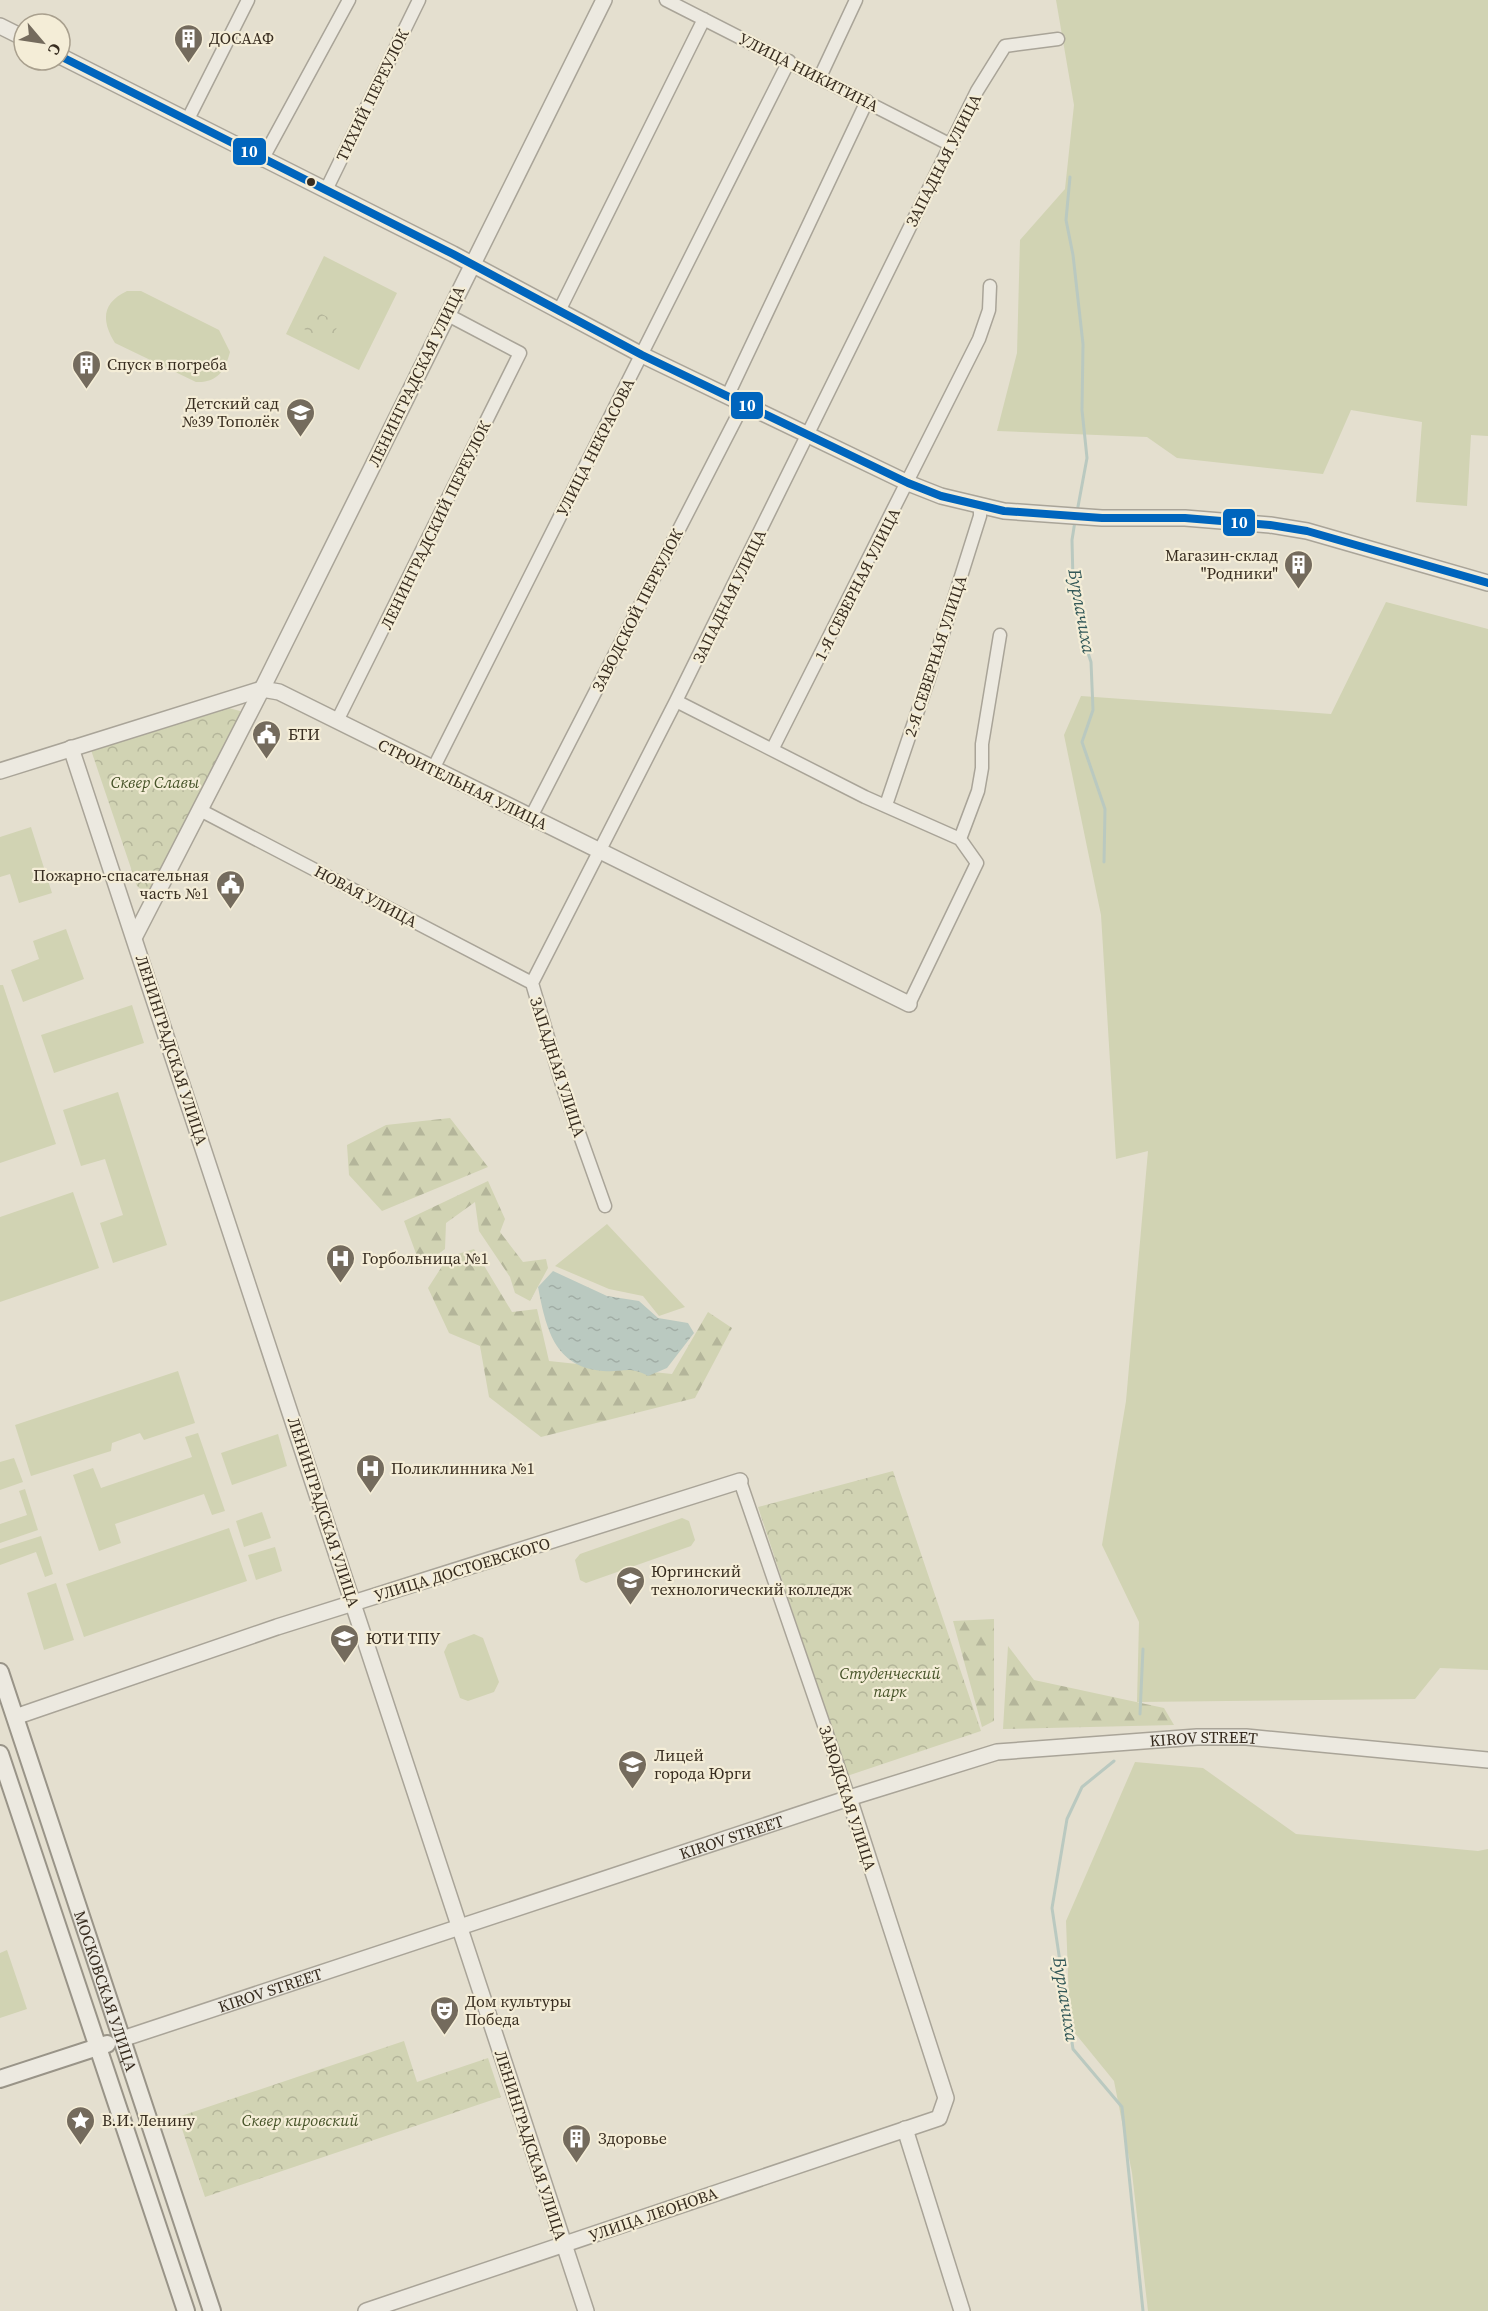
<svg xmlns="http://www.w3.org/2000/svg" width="1488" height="2311" font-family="'Source Serif 4',serif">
	<defs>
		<pattern id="forest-firs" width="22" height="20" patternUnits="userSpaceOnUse" patternTransform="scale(1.5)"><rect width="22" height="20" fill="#d1d3b3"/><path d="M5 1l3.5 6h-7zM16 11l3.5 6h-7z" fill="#b4b59a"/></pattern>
		<pattern id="park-crowns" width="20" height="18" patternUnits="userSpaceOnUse" patternTransform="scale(1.5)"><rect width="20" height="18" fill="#d1d3b3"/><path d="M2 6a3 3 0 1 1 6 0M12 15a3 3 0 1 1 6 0" fill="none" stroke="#b4b59a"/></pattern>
		<pattern id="water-ripples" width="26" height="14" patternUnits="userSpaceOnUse" patternTransform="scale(1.5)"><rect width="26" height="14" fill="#bac9c0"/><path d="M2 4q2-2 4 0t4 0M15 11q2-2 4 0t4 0" fill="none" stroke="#a1ada5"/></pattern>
	</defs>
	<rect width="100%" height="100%" fill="#e4dfcf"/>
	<!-- green -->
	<path fill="#d1d3b3" d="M1056,0h432v436l-17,-1 -4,71 -51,-4 6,-80 -71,-12 -28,64 -146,-16 -30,-21 -150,-6 20,-78 3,-113 45,-51 9,-84z
		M324,256l73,37 -38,77 -73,-36z
		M127,291h14l78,39 11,22c-5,19 -13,31 -34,30l-81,-39c-14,-23 -13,-40 12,-52z
		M1386,602l102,27v1041l-48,-2 -25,31 -278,3 2,-80 -37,-77 24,-144 22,-250 -32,8 -15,-244 -37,-180 17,-39 250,18z
		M31,827l21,66 -33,10 -9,-29 -10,3v-40z
		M66,929l18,50 -61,23 -12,-32 28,-11 -6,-18z
		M0,985h3l53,159 -56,19z
		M132,1005l12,38 -90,30 -13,-38z
		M118,1092l49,153 -54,18 -13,-40 23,-8 -18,-56 -24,7 -18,-56z
		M73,1192l26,76 -99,34v-85z
		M607,1224l78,83 -26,9 -16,-20 -34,-7 -54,-23z
		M178,1371l17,52 -51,17 -4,-7 -28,10 -1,8 -80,25 -16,-51z
		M198,1433l27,78 -13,4 -8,-21 -89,30 6,19 -22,8 -26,-76 20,-7 8,20 91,-31 -7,-20z
		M278,1434l9,32 -55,19 -11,-32z
		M14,1458l9,24 -23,8v-28z
		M25,1489l13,41 -38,13v-19l27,-9 -8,-24z
		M262,1512l9,26 -27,9 -8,-26z
		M682,1518l7,3 6,19 -4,6 -105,37 -6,-3 -5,-20 5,-6z
		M229,1528l18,53 -163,56 -18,-53z
		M41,1536l12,38 -8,3 -9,-25 -36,13v-16z
		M275,1547l7,24 -26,9 -8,-25z
		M56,1583l18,57 -30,10 -17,-57z
		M474,1634l9,4 16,44 -5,10 -26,9 -8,-3 -16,-46 4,-8z
		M1135,1762l68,6 93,66 182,17 10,-2v462h-340l-16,-138 -18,-92 -44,-54 -4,-106z
		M7,1950l20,59 -27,9v-65z"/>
	<!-- forest -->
	<path fill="url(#forest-firs)" d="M450,1118l38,49 -106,44 -33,-36 -2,-30 39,-20z
		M488,1181l17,38 -5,13 23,30 23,-3 2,9 -18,33 -15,-8 -5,-16 -31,-46 -4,-29 -29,21 -1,26 -24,18 -17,-46z
		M474,1249l38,63 25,-3 12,52 123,13 36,-62 24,16 -37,70 -154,39 -52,-40 -9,-51 -31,-13 -21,-45 20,-31z
		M994,1619v102l-12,6 -29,-106z
		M1008,1646l26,34 130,28 10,17 -171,4z"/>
	<!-- park -->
	<path fill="url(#park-crowns)" d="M314,310l25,13 -9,19 -26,-13z
		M221,706l19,5 3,8 -89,171 -11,1 -6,-5 -46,-136z
		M893,1471l88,260 -134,45 -89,-269z
		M404,2041l13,41 71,-24 13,39 -296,100 -27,-80z"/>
	<!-- water -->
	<path fill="url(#water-ripples)" d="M553,1271l54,25 32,5 19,17 30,5 6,10 -27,35 -19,8c-20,-11 -25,-3 -45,-5 -49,-4 -57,-43 -65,-84z"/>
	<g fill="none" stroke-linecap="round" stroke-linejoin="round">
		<!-- stream -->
		<path stroke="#bac9c0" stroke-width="3" d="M1070,177l-4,43 7,35 10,89 -1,66 5,48 -10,54
			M1075,521l-3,19 1,41 10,57 8,24 2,48 -11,32 23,67 -1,53
			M1140,1714l3,-65
			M1114,1761l-32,26 -15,32 -15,89 21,141 49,58 21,204"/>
		<defs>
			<path id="minor" d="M666,0l285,145
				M820,77l36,-77
				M187,121l61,-121
				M262,160l87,-160
				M326,190l93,-190
				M560,309l144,-290
				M728,395l139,-294
				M676,701l189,96 95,42 17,24 -68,141
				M337,721l183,-368 -74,-39
				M773,748l206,-409 10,-29 1,-24
				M433,769l356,-708
				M886,805l43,-127 51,-162v-8
				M200,810l332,173
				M531,817l213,-414
				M960,839l18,-48 4,-23v-24l18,-109
				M605,1206l-42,-118 -31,-105 144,-282 301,-610 28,-45 53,-7
				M740,1481l109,317"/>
			<g id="tertiary">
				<path d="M0,26l24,12"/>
				<path d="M60,56l393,198 189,101 266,128 33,13 63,15 98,7h83l85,7 37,6 181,52"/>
				<path d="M71,748l515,1563"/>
				<path d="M0,771l262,-82 17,3 630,312"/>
				<path d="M135,936l127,-247 342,-689"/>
				<path d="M15,1717l262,-90 463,-146"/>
				<path id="s1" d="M122,2039l727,-241 148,-46 200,-15h49l242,23"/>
				<path d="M905,2129l57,182"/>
				<path d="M366,2311l573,-193 7,-20 -97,-300"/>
			</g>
			<g id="secondary">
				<path id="s2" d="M0,1672l212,639"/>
				<path d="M0,1754l186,557"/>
				<path d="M0,2079l107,-35"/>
			</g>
		</defs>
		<!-- minor casing -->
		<use href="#minor" stroke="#a9a498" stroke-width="15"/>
		<!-- tertiary casing -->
		<use href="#tertiary" stroke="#a9a498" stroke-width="18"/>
		<!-- secondary casing -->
		<use href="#secondary" stroke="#999488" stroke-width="20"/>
		<!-- minor -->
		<use href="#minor" stroke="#ece9e0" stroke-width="12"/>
		<!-- tertiary -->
		<use href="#tertiary" stroke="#ece9e0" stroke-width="15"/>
		<!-- secondary -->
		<use href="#secondary" stroke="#ece9e0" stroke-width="16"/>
		<defs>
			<path id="bus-1" d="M60,56l393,198 189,101 266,128 33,13 63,15 98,7h83l85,7 37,6 181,52"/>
		</defs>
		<!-- bus-1 casing -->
		<use href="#bus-1" stroke="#f4edd7" stroke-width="12"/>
		<!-- bus-1 -->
		<use href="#bus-1" stroke="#0065bd" stroke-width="8"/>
	</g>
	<!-- icons -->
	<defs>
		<symbol id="building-pin" viewBox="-11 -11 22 30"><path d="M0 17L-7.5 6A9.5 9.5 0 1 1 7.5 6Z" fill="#746b5d" stroke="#f4edd7"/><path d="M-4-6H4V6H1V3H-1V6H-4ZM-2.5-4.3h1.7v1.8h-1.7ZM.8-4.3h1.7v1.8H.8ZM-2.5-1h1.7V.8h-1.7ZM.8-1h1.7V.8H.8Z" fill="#fff"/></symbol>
		<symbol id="school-pin" viewBox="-11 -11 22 30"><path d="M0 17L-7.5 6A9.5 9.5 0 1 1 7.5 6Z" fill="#746b5d" stroke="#f4edd7"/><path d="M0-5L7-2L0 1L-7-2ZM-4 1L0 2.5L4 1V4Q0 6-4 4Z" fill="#fff"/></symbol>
		<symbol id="civic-pin" viewBox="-11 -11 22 30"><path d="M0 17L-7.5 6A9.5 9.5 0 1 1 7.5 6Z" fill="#746b5d" stroke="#f4edd7"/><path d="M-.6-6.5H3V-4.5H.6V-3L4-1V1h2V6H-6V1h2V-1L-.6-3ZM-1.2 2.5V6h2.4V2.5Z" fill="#fff"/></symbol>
		<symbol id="hospital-pin" viewBox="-11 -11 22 30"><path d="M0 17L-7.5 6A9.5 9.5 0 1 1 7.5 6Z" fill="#746b5d" stroke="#f4edd7"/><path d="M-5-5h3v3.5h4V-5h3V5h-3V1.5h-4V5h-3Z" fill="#fff"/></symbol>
		<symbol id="university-pin" viewBox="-11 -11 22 30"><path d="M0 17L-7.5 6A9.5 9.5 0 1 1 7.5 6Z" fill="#746b5d" stroke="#f4edd7"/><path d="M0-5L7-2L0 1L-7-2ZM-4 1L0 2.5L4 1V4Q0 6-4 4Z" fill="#fff"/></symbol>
		<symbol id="theatre-pin" viewBox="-11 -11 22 30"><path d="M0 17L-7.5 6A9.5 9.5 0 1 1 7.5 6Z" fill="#746b5d" stroke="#f4edd7"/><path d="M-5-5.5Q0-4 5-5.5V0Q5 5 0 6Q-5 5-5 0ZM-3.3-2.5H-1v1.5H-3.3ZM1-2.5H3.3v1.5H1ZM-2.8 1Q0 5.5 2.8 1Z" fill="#fff"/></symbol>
		<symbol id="sight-pin" viewBox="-11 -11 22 30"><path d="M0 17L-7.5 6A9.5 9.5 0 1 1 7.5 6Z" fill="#746b5d" stroke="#f4edd7"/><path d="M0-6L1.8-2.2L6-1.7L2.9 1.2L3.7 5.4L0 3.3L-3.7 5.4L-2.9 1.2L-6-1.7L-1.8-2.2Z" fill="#fff"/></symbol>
	</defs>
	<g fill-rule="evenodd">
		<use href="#building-pin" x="172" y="22" width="33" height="45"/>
		<use href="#building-pin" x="70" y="348" width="33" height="45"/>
		<use href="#school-pin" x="284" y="396" width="33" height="45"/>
		<use href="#building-pin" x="1282" y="548" width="33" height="45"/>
		<use href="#civic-pin" x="250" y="718" width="33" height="45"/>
		<use href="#civic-pin" x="214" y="868" width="33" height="45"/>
		<use href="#hospital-pin" x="324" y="1242" width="33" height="45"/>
		<use href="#hospital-pin" x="354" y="1452" width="33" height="45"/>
		<use href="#university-pin" x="614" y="1564" width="33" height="45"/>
		<use href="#university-pin" x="328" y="1622" width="33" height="45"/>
		<use href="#school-pin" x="616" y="1748" width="33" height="45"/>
		<use href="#theatre-pin" x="428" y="1994" width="33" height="45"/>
		<use href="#sight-pin" x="64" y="2104" width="33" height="45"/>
		<use href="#building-pin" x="560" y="2122" width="33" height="45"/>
	</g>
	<!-- markers -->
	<circle fill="#382d20" stroke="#f4edd7" stroke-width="2" cx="311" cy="182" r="5"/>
	<g text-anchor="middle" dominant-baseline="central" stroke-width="4.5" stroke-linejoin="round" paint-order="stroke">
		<!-- poi labels -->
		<g font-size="16" fill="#382d20" stroke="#f4edd7" text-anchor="start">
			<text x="209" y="38">ДОСААФ</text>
			<text x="107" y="364">Спуск в погреба</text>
			<text x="279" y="403" text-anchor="end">Детский сад<tspan x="279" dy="18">№39 Тополёк</tspan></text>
			<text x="1278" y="555" text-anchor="end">Магазин-склад<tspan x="1278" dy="18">"Родники"</tspan></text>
			<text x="288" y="734">БТИ</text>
			<text x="209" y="875" text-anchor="end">Пожарно-спасательная<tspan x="209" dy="18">часть №1</tspan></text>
			<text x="362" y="1258">Горбольница №1</text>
			<text x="391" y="1468">Поликлинника №1</text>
			<text x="651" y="1571">Юргинский<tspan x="651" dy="18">технологический колледж</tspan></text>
			<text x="366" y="1638">ЮТИ ТПУ</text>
			<text x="654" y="1755">Лицей<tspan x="654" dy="18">города Юрги</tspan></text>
			<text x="465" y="2001">Дом культуры<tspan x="465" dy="18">Победа</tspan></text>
			<text x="102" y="2120">В.И. Ленину</text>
			<text x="598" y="2138">Здоровье</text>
		</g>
		<!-- street labels -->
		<g font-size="16" fill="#382d20" stroke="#f4edd7">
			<text transform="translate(809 72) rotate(27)">УЛИЦА НИКИТИНА</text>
			<text transform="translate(372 95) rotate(-64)">ТИХИЙ ПЕРЕУЛОК</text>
			<text transform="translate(943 160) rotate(-63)">ЗАПАДНАЯ УЛИЦА</text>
			<text transform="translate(416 376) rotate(-64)">ЛЕНИНГРАДСКАЯ УЛИЦА</text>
			<text transform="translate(595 447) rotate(-63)">УЛИЦА НЕКРАСОВА</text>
			<text transform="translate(435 525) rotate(-64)">ЛЕНИНГРАДСКИЙ ПЕРЕУЛОК</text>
			<text transform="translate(857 584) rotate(-63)">1-Я СЕВЕРНАЯ УЛИЦА</text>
			<text transform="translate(729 596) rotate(-64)">ЗАПАДНАЯ УЛИЦА</text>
			<text transform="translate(637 610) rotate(-63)">ЗАВОДСКОЙ ПЕРЕУЛОК</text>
			<text transform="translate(935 656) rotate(-72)">2-Я СЕВЕРНАЯ УЛИЦА</text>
			<text transform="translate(463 784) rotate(26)">СТРОИТЕЛЬНАЯ УЛИЦА</text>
			<text transform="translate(366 896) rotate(28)">НОВАЯ УЛИЦА</text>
			<text transform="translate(172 1050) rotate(72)">ЛЕНИНГРАДСКАЯ УЛИЦА</text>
			<text transform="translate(558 1067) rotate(72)">ЗАПАДНАЯ УЛИЦА</text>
			<text transform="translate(324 1512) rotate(72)">ЛЕНИНГРАДСКАЯ УЛИЦА</text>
			<text transform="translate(462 1569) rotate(-17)">УЛИЦА ДОСТОЕВСКОГО</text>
			<text stroke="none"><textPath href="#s1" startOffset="1128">KIROV STREET</textPath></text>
			<text transform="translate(848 1798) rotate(72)">ЗАВОДСКАЯ УЛИЦА</text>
			<text stroke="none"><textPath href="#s1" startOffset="642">KIROV STREET</textPath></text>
			<text stroke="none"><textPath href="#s1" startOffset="156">KIROV STREET</textPath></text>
			<text stroke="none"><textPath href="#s2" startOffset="336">МОСКОВСКАЯ УЛИЦА</textPath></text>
			<text transform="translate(531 2145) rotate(72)">ЛЕНИНГРАДСКАЯ УЛИЦА</text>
			<text transform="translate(653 2214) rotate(-19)">УЛИЦА ЛЕОНОВА</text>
		</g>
		<!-- park labels -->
		<g font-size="16" font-style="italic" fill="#465328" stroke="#f4edd7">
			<text x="155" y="782">Сквер Славы</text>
			<text x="890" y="1673">Студенческий<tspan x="890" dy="18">парк</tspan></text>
			<text x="300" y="2120">Сквер кировский</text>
		</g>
		<!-- water labels -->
		<g font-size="18" font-style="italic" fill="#315757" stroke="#f4edd7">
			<text transform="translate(1082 611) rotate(80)">Бурлачиха</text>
			<text transform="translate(1066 1999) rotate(81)">Бурлачиха</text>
		</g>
	</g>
	<g stroke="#f4edd7" stroke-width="2">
		<rect x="232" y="137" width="35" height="29" rx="6" fill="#0065bd"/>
		<rect x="730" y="391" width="34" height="29" rx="6" fill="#0065bd"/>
		<rect x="1222" y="508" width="34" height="29" rx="6" fill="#0065bd"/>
	</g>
	<g font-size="16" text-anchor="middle" font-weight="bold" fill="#fff">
		<text x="249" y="157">10</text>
		<text x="747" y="411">10</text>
		<text x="1239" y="528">10</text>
	</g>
	<!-- north arrow -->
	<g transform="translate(42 42) rotate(119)"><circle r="28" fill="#f4edd7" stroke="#a9a08e" stroke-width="1.5"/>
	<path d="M0-4.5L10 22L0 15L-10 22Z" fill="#746b5d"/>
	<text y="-9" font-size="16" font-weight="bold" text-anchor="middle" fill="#382d20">С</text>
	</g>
</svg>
